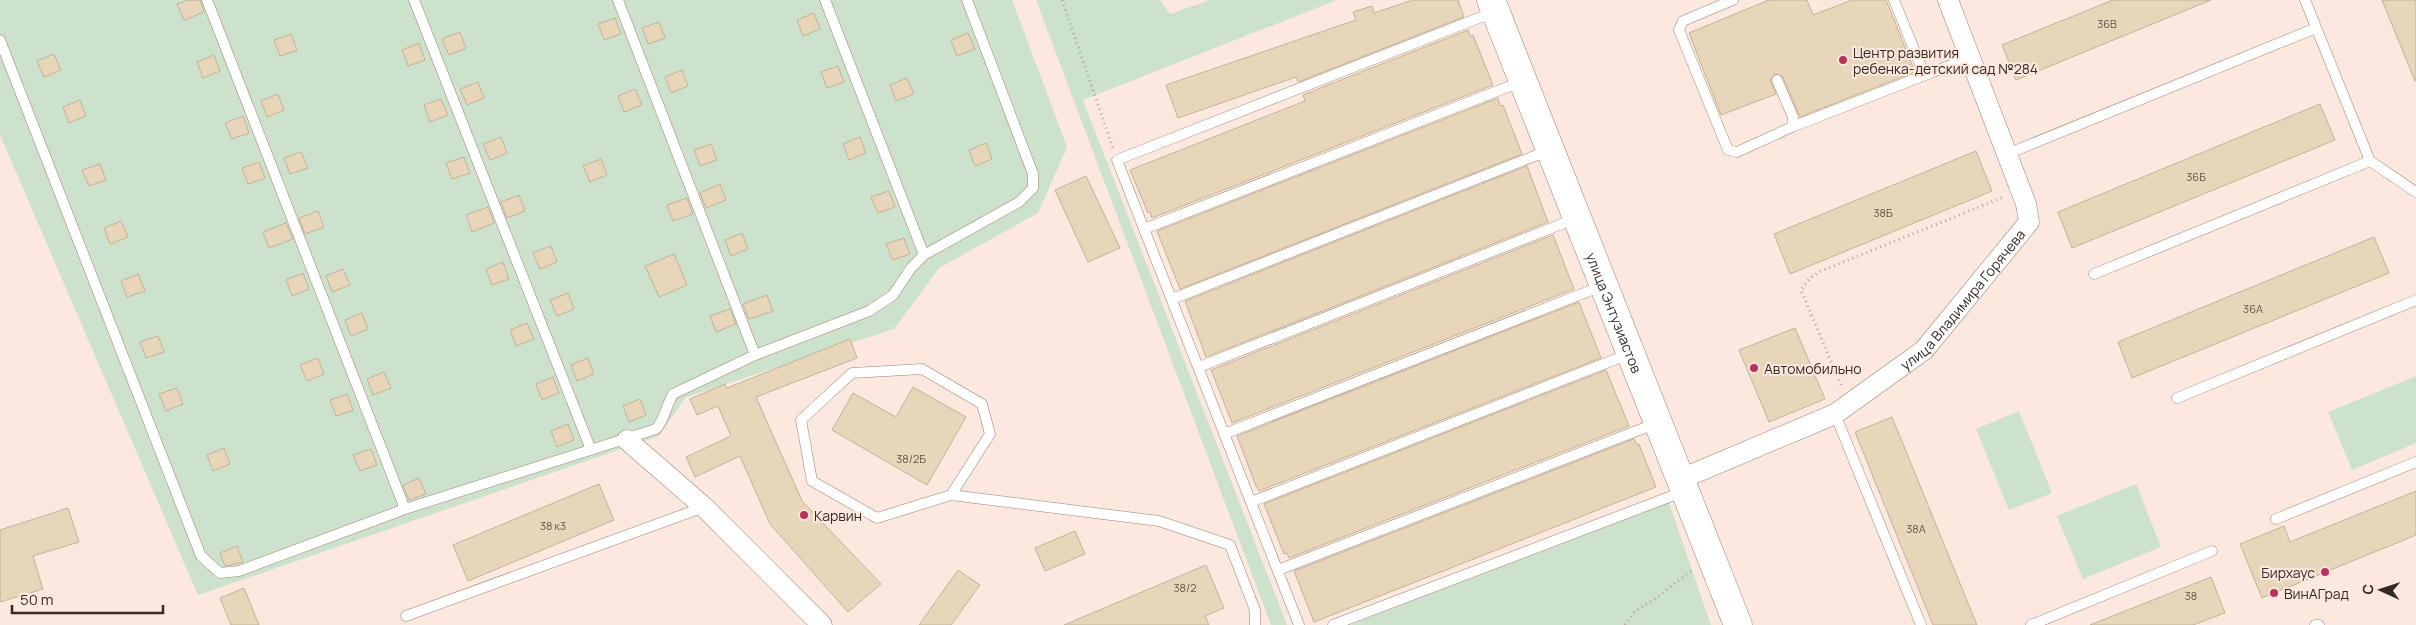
<svg xmlns="http://www.w3.org/2000/svg" width="2416" height="625" font-family="Manrope,sans-serif">
	<rect width="100%" height="100%" fill="#fce8de"/>
	<!-- green -->
	<path fill="#cde2cc" d="M0,0h1012l55,147 -29,66 -99,55 -45,61 -208,68 -27,39 -461,159 -198,-460z
		M1036,0h124l10,14 40,-14h127l-254,100 204,525h-16z
		M2416,376v67l-64,27 -24,-58z
		M2019,411l33,82 -43,17 -33,-81z
		M2136,484l25,63 -78,32 -26,-63z
		M1668,500l43,125h-361z"/>
	<!-- building -->
	<path fill="#e8d6bb" stroke="#c4b297" d="M188,0h12l4,12 -20,8 -7,-16z
		M1413,0h45l6,17 -166,65 -2,-5 -118,41 -12,-33 190,-65 -3,-8 19,-6 2,7z
		M1769,0h38l6,15 39,-15h34l29,72 -115,45 -17,-40 -8,-3 -5,6 6,14 -55,21 -32,-82z
		M2113,0h98l-195,80 -14,-35z
		M2382,0h34v81h-1z
		M814,13l6,16 -17,7 -6,-16z
		M615,18l6,16 -17,6 -6,-16z
		M659,22l6,16 -17,6 -6,-16z
		M1468,30l2,6 3,-1 20,50 -341,133 -2,-6 -2,1 -18,-43 175,-69 -2,-6z
		M460,32l6,16 -17,7 -7,-16z
		M968,33l7,16 -18,7 -6,-16z
		M291,34l6,16 -17,6 -6,-16z
		M419,43l6,17 -17,6 -6,-16z
		M54,54l7,16 -17,7 -7,-16z
		M214,55l6,16 -17,7 -6,-16z
		M838,66l6,16 -17,6 -6,-16z
		M682,70l6,16 -17,7 -6,-16z
		M907,78l7,16 -18,7 -6,-16z
		M478,82l6,16 -17,7 -7,-16z
		M635,89l7,16 -18,7 -6,-16z
		M278,94l6,16 -17,7 -6,-16z
		M1498,98l2,8 3,-1 19,49 -342,135 -23,-58z
		M441,99l7,16 -18,7 -6,-17z
		M80,100l6,16 -17,7 -6,-16z
		M2320,104l15,36 -263,108 -14,-36z
		M243,116l6,17 -17,6 -7,-16z
		M501,137l6,16 -17,7 -7,-16z
		M860,137l6,16 -17,7 -6,-16z
		M986,143l6,16 -17,7 -6,-16z
		M711,144l6,16 -17,6 -6,-16z
		M1976,151l16,40 -202,83 -16,-40z
		M301,152l7,16 -18,6 -6,-16z
		M464,157l6,16 -18,6 -6,-16z
		M601,159l6,16 -17,7 -7,-16z
		M259,162l6,16 -17,6 -6,-16z
		M100,164l6,16 -17,6 -7,-16z
		M1527,166l21,56 -342,135 -21,-56z
		M1086,176l34,72 -32,14 -33,-72z
		M720,184l6,16 -20,8 -6,-15z
		M889,191l6,16 -17,6 -7,-16z
		M519,195l6,16 -18,7 -6,-16z
		M687,198l6,16 -20,7 -6,-16z
		M488,207l6,16 -22,9 -6,-17z
		M318,211l6,16 -19,7 -6,-16z
		M121,221l7,16 -18,7 -6,-16z
		M286,223l7,16 -24,9 -6,-16z
		M742,233l6,16 -17,7 -6,-16z
		M1553,235l21,54 -342,134 -21,-53z
		M2374,237l15,36 -257,105 -14,-36z
		M904,238l6,16 -17,6 -7,-16z
		M551,246l6,16 -17,7 -7,-16z
		M674,254l13,31 -28,12 -14,-31z
		M503,262l6,17 -17,6 -6,-16z
		M343,269l7,16 -18,7 -6,-16z
		M303,273l6,16 -17,7 -6,-16z
		M138,274l7,17 -18,6 -6,-16z
		M568,293l6,16 -17,7 -7,-16z
		M767,295l6,16 -24,8 -6,-15z
		M1579,302l22,56 -342,133 -3,-5 -19,-50z
		M730,309l6,15 -20,8 -6,-16z
		M362,313l6,16 -17,7 -6,-16z
		M527,323l7,16 -18,7 -6,-16z
		M1795,328l30,71 -56,23 -30,-72z
		M158,336l6,16 -18,6 -6,-16z
		M850,339l7,19 -101,39 46,104 79,83 -33,28 -78,-88 -30,-68 -45,21 -9,-20 45,-21 -13,-30 -21,9 -7,-16 35,-15 2,4z
		M318,358l6,16 -17,7 -7,-16z
		M588,358l6,16 -17,7 -6,-16z
		M1606,370l23,56 -340,132 -2,-5 -3,1 -20,-50z
		M384,372l7,16 -18,7 -6,-16z
		M553,377l6,16 -17,7 -6,-16z
		M913,387l53,30 -39,68 -95,-55 21,-37 43,24z
		M177,388l6,16 -17,7 -7,-17z
		M347,394l6,16 -17,6 -6,-16z
		M640,399l6,16 -17,7 -6,-16z
		M1892,417l85,208h-44l-78,-193z
		M568,424l6,16 -17,7 -6,-16z
		M1634,439l3,6 2,-1 17,43 -342,135 -20,-51z
		M224,448l6,16 -17,7 -6,-16z
		M371,449l6,16 -17,6 -7,-16z
		M419,478l7,16 -17,6 -6,-15z
		M599,484l15,36 -146,61 -15,-36z
		M2416,491v44l-154,63 -22,-54 44,-18 6,16z
		M68,508l11,34 -46,14 10,33 -43,13v-72z
		M1075,531l10,23 -40,17 -10,-23z
		M237,546l6,16 -18,4 -5,-13z
		M1206,565l18,43 -19,8 4,9h-145z
		M958,570l22,15 -29,40h-32z
		M2211,577l14,36 -32,12h-103z
		M244,588l15,37h-28l-11,-27z"/>
	<g fill="none" stroke-linecap="round" stroke-linejoin="round">
		<defs>
			<path id="lane" d="M207,0l198,509
				M414,0l177,450
				M618,0l137,355
				M825,0l99,255
				M1733,0l-50,21 -4,9 49,120 9,2 55,-25 1,-10 -16,-37
				M1894,0l28,69 11,3 37,-14
				M2305,0l65,161 46,31
				M0,40l201,516 19,17 19,-2 166,-62 251,-80c9,-10 10,-23 17,-35l82,-39 114,-44 24,-16 18,-27 13,-13 95,-53 14,-14v-14l-66,-174
				M1792,127l141,-55
				M2007,154l309,-126
				M1144,229l379,-148
				M2094,274l276,-113
				M1172,299l378,-149
				M1199,367l378,-149
				M2177,398l239,-98
				M1835,414l86,211
				M1224,434l378,-148
				M951,495l39,-61 -8,-30 -60,-35 -70,4 -51,47 11,61 65,37 74,-23 208,26 71,24 25,65v15
				M1251,502l378,-148
				M2276,519l140,-57
				M1278,570l379,-147
				M406,616l298,-109
				M1299,625l-182,-465 377,-148
				M1333,625l352,-134
				M2031,625l181,-74
				M2315,625h4"/>
			<g id="street">
				<path d="M627,440l77,67 118,118"/>
				<path id="s1" d="M1681,479l154,-65 89,-64 105,-128 -3,-18 -78,-204"/>
			</g>
			<g id="secondary">
				<path id="s2" d="M1491,0l247,625"/>
			</g>
		</defs>
		<!-- lane casing -->
		<use href="#lane" stroke="#9d8070" stroke-width="11"/>
		<!-- street casing -->
		<use href="#street" stroke="#9d8070" stroke-width="21"/>
		<!-- secondary casing -->
		<use href="#secondary" stroke="#9d8070" stroke-width="29"/>
		<!-- path -->
		<path stroke="#b4a39a" stroke-width="3" stroke-dasharray="1 4" stroke-linecap="butt" d="M1062,0l51,148
			M1841,385l-40,-95 9,-12 11,-7 183,-74
			M1625,625l10,-14 20,-12 37,-29"/>
		<!-- lane -->
		<use href="#lane" stroke="#fff" stroke-width="10"/>
		<!-- street -->
		<use href="#street" stroke="#fff" stroke-width="20"/>
		<!-- secondary -->
		<use href="#secondary" stroke="#fff" stroke-width="28"/>
	</g>
	<!-- markers -->
	<g fill="#be2f59" stroke="#fce8de" stroke-width="2">
		<circle cx="1843" cy="60" r="5"/>
		<circle cx="1754" cy="368" r="5"/>
		<circle cx="804" cy="515" r="5"/>
		<circle cx="2325" cy="572" r="5"/>
		<circle cx="2274" cy="593" r="5"/>
	</g>
	<g text-anchor="middle" dominant-baseline="central" stroke-width="4" stroke-linejoin="round" paint-order="stroke">
		<!-- number labels -->
		<g font-size="11" fill="#62554a">
			<text x="2107" y="23">36В</text>
			<text x="2196" y="176">36Б</text>
			<text x="1883" y="212">38Б</text>
			<text x="2253" y="308">36А</text>
			<text x="911" y="458">38/2Б</text>
			<text x="553" y="525">38 к3</text>
			<text x="1916" y="528">38А</text>
			<text x="1185" y="587">38/2</text>
			<text x="2191" y="595">38</text>
		</g>
		<!-- poi labels -->
		<g font-size="14" fill="#362a24" stroke="#fce8de" text-anchor="start">
			<text x="1853" y="52">Центр развития<tspan x="1853" dy="16">ребенка-детский сад №284</tspan></text>
			<text x="1764" y="368">Автомобильно</text>
			<text x="814" y="515">Карвин</text>
			<text x="2315" y="572" text-anchor="end">Бирхаус</text>
			<text x="2284" y="593">ВинАГрад</text>
		</g>
		<!-- street labels -->
		<g font-size="14" fill="#362a24" stroke="#fce8de">
			<text stroke="none"><textPath href="#s1" startOffset="340">улица Владимира Горячева</textPath></text>
			<text stroke="none"><textPath href="#s2" startOffset="336">улица Энтузиастов</textPath></text>
		</g>
	</g>
	<!-- north arrow -->
	<g transform="translate(2381 590) rotate(273)" stroke="#fce8de" stroke-width="4" paint-order="stroke">
	<path d="M0-4L9 19L0 12L-9 19Z" fill="#362a24"/>
	<text y="-8" font-size="14" font-weight="bold" text-anchor="middle" fill="#362a24">С</text>
	</g>
	<!-- scale -->
	<path d="M12 605v8h151v-8" fill="none" stroke="#362a24" stroke-width="2.5"/>
	<text x="20" y="605" font-size="15" fill="#362a24" stroke="#fce8de" stroke-width="4" paint-order="stroke">50 m</text>
</svg>
